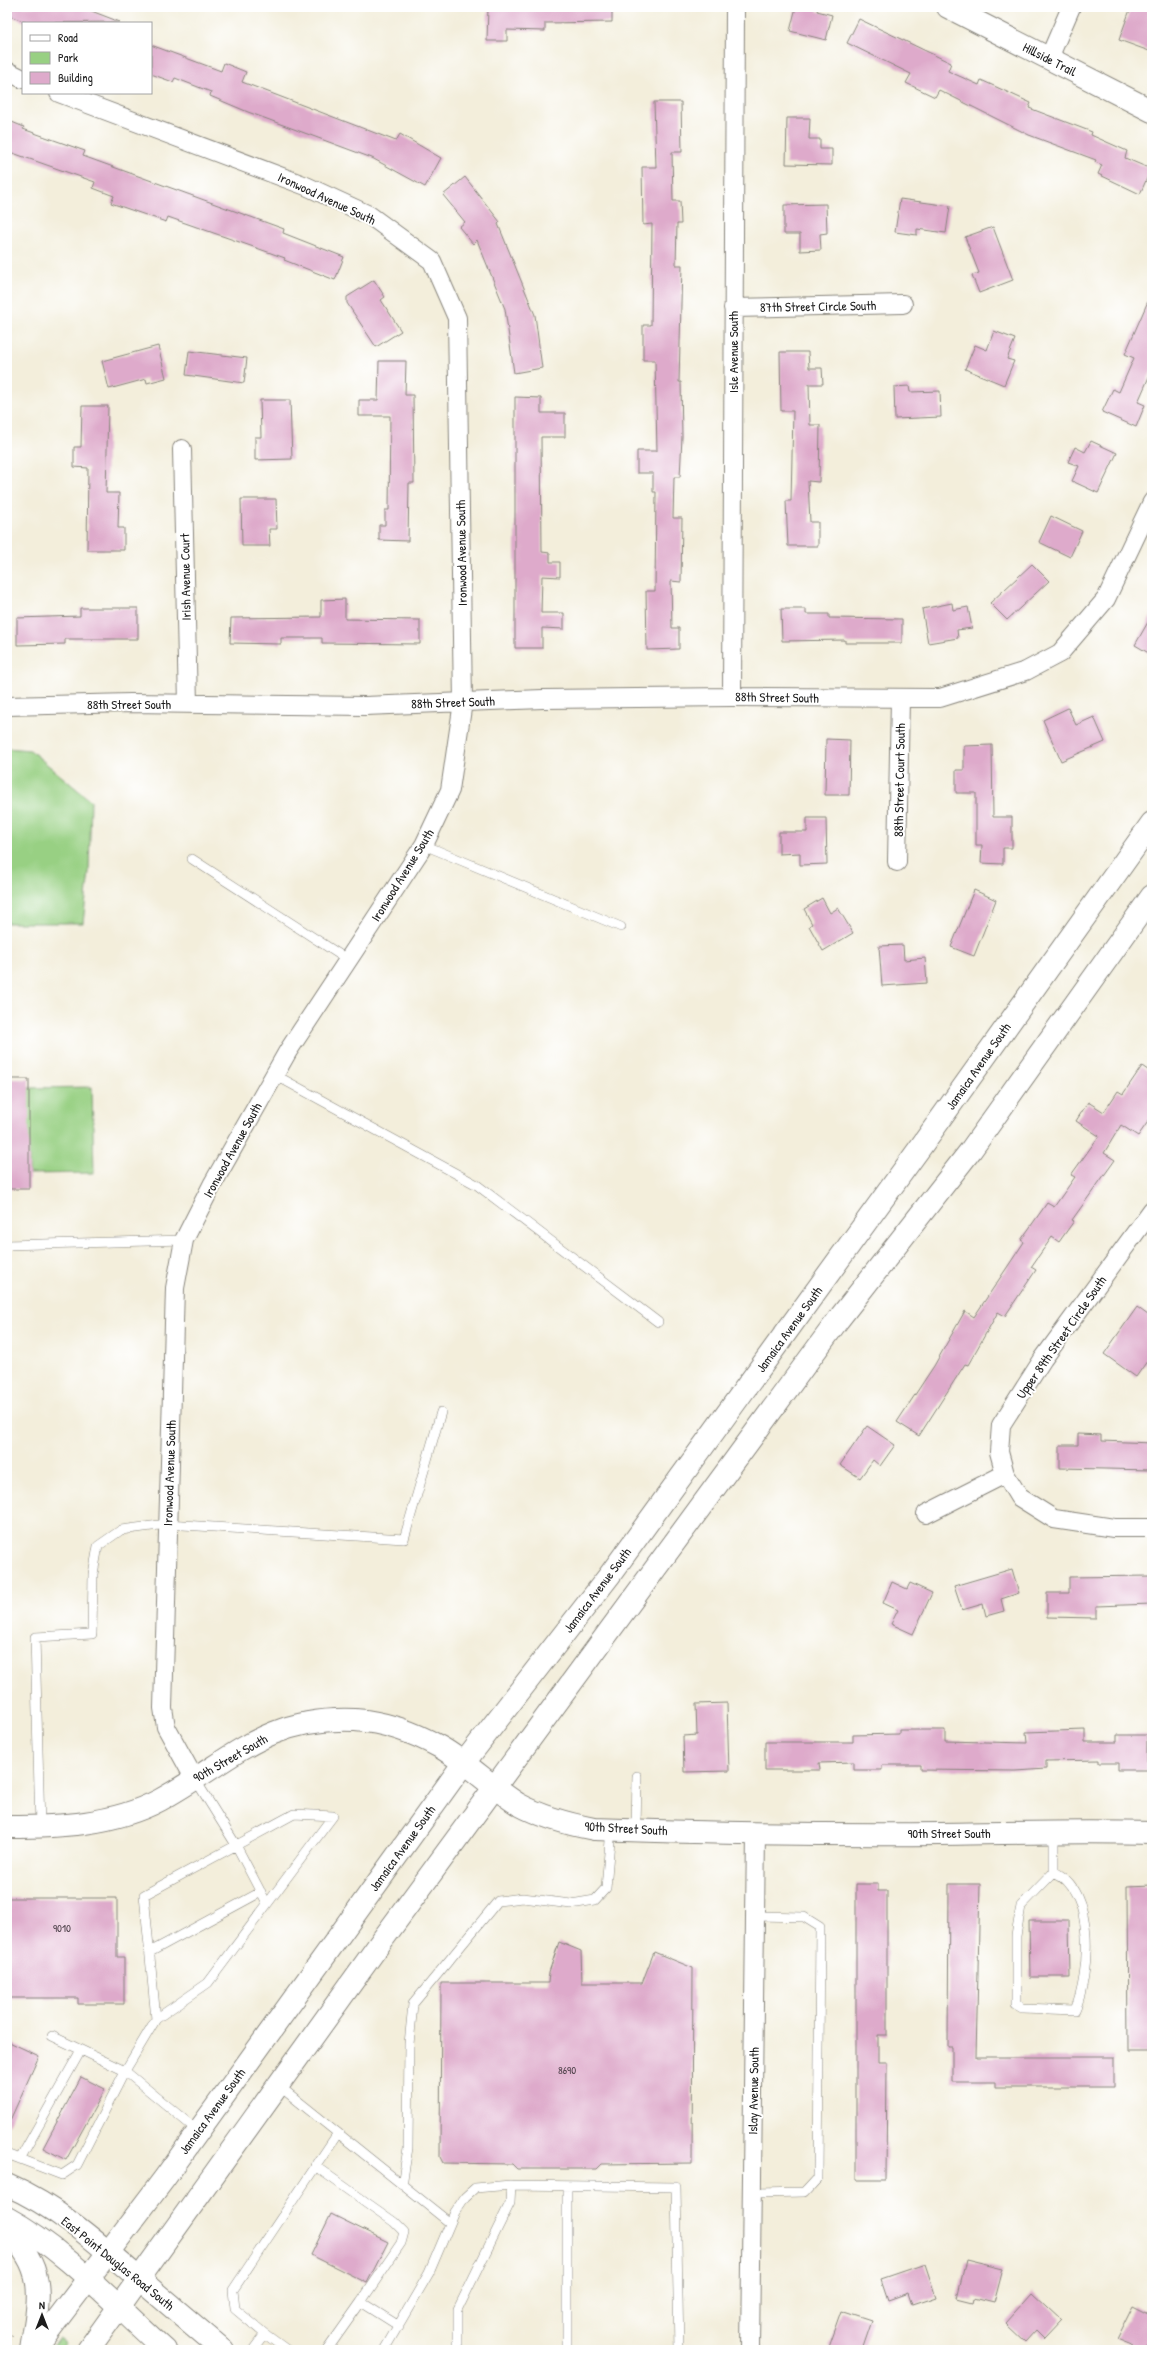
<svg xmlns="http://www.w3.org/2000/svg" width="1159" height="2357" font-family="'Patrick Hand',sans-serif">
	<rect width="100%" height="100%" fill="#fff"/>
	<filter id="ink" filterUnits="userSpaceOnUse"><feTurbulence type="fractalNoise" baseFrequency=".025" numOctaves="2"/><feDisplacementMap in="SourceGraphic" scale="8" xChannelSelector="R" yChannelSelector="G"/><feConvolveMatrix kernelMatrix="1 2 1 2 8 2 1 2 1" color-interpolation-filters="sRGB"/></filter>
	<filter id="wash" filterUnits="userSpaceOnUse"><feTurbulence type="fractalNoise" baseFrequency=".012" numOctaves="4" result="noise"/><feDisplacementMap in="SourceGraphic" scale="16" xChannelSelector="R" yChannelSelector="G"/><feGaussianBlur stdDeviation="0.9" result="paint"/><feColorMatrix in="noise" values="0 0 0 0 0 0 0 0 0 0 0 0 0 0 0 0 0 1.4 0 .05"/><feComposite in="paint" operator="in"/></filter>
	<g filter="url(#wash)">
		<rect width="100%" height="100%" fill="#f3eedb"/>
		<!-- green -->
		<path fill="#98d083" stroke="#5a7650" d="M7,748l23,2 61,51 -2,71 -6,51h-76z
			M92,1087l2,86 -65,1 -1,-86z
			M59,2338l6,5 -4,7h-11z"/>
		<g id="blocks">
			<!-- building -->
			<path fill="#deaacb" d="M7,7h74l39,15 -92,1 -21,-8z
				M488,7h124v15l-67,1v8l-38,-1v11h-20z
				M796,7h22l-1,4 15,4 -6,25 -36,-9z
				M1131,7h21v45l-33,-12z
				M859,19l92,44 -3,8 31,14 2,-5 50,23 -2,5 63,24 -1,3 36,16 -2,7 26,11 -11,25 -42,-20 4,-9 -7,-3 1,-2 -67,-25 -90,-45 -4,7 -29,-14 5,-9 -64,-31z
				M151,45l70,26 3,-8 22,9 -4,10 154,59 4,-7 41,24 -16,29 -53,-29 -124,-46 -38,-16 1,-4 -36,-14 -2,4 -22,-8z
				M654,102h27l1,50h-10l1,49h7l1,23h-4l-1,41h6l-3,117h2l1,55 -2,40h-6l-1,41h9l-1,64 -10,-1 1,47h7v21l-32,1 -1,-59h9l1,-99h-3v-19h-16v-22h20l-2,-91h-12v-35h8l1,-101 -9,1 -1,-58h14z
				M787,118h23l-1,21h11v10h12v16l-46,-1z
				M7,120l17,7 -1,2 62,22 -2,5 201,73 -1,4 61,24 -9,23 -51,-20 1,-2 -117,-41 -2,5 -55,-19 3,-7 -21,-8 2,-6 -88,-31z
				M465,177l35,45 -2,2 37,91 7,53 -28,5 -9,-64 -28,-69 -4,4 -14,-17 6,-5 -22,-27z
				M900,199l50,7 -4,27 -29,-4v6l-22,-3z
				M826,204l1,29 -7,1 1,16 -21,1v-17h-16v-29z
				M993,227l20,53 -34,13 -7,-18 7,-2 -14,-36z
				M374,280l11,17 -4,3 20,31 -25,16 -29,-44v-6z
				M1152,292v78l-14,32 7,3 -9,22 -34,-15 11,-23 6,3 15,-34 -9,-4z
				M994,331l21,8 -8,20 7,2 -10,24 -39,-16 10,-24 12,5z
				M158,346l8,32 -19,5 -1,-4 -37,10 -7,-28z
				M189,351l58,7 -3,25 -58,-8z
				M780,352h28l1,16h13l1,16h-14l1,41h10l-1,57 -11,-1 2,41h8v24h-30l-2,-45h5l2,-90h-12z
				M379,361h27l-1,34h8l1,88h-5l-1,58 -29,-1v-15h6v-15h4l1,-94h-31v-16h19z
				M909,386l1,6 30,-1 1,26 -46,2 -1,-32z
				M515,397l26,1v15h24v24h-24l1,115 8,1v9h10v15l-18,-1 -1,37h23v16l-22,-1v20h-27z
				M260,400h30l2,59 -37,1v-23h6z
				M82,406h26l-2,87h13l-1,35h6v22h-37l1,-82 -14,-1v-20h7z
				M1091,441l26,12 -19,40 -26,-12 7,-15 -11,-4 7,-15 10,5z
				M241,499h35l1,30h-8l1,17h-28z
				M1051,516l31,15 -12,26 -31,-15z
				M1032,564l17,17 -42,39 -17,-17z
				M345,599v20l75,1v24l-98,-1v-5h-41v6l-51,-1 1,-25 90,-1v-17z
				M952,603l1,7 15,-3 4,21 -15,2 1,8 -30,5 -6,-34z
				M80,608h58v31h-73v5l-48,1v-27l63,-2z
				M781,609h25v5h23v4l73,1v24h-57v-3l-63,1z
				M1152,615v40l-17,-10z
				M1068,708l8,17 18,-8 11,25 -44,19 -18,-41z
				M826,739l24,1 -1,55h-24z
				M992,745l1,72h19v31h-9v16l-22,-1 1,-18h-6v-52h-20v-23h8v-24z
				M807,818h19l1,46 -27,1v-12l-21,1v-22h28z
				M974,890l22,10 -22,56 -23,-9z
				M822,898l8,15 8,-5 15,25 -30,18 -14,-25 3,-2 -8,-15z
				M903,945l1,15 21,-2 2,25 -45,3 -3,-40z
				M1142,1066l10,7v43l-14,20 -17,-11 -17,28 11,7 -43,60 2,1 -15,21 -7,-5 -21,30 5,3 -31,46 -7,-4 -30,53 -3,-1 -46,72 -22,-14 37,-56 31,-55 9,6 50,-75 -3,-2 26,-37 7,4 21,-30 -4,-2 28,-39 -23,-15 12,-19 16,10 14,-21 5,3z
				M7,1079h22v110h-22z
				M1137,1307l15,11v36l-16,23 -32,-23z
				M867,1426l28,19 -15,21 -7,-6 -13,18 -20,-13z
				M1078,1434l23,1v6l51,2v27l-92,-2v-23h18z
				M1012,1569l7,24 -18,6 3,12 -18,5 -3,-12 -21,6 -8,-24z
				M1152,1576v28l-56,2v12l-49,-1v-24h22v-16z
				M892,1582l15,7 3,-6 22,10 -19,41 -22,-10 7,-14 -15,-7z
				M727,1703l2,68 -45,1 -1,-36 14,-1 -1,-31z
				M899,1730h46v11l82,2 -1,-11 59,-2v12h32v-7h30v35h-29v-7h-19v-3l-53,1v8l-31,2 -94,-1v-5h-39v5h-28v-8l-35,1 1,7h-55v-28h88v-7l46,-1z
				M856,1884h22v7h9v144h-9v28h9l-1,117h-30z
				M949,1884h31l-4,173h138v30h-119v-5h-43v-35h-4z
				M1152,1885l-1,167h-23l-1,-166z
				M7,1898h110v59h7v47h-46v-6h-71z
				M1029,1921h40l1,56h-40z
				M559,1942l22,9 1,32h60l12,-31 39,16 -1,195 -91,1 -5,5h-79l-5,-5 -69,-1 -3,-6 1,-174h107l1,-11z
				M7,2041l32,15 -32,71z
				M81,2077l24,12 -39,71 -23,-12z
				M331,2214l57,28 -21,41 -56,-28z
				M966,2260l37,9 -9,34 -20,-5 -1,4 -16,-4z
				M925,2264l11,33 -24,8 -4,-12 -20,7 -7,-21z
				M1033,2292l29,27 -18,19 -8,-8 -10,11 -20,-19z
				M1134,2305l18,9v19l-8,17 -27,-11z
				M841,2311l31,10 -10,29h-23l-11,-3z"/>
		</g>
	</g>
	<g filter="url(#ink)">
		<use href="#blocks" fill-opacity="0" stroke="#88857c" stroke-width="1"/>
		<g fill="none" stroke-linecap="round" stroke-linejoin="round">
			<defs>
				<path id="service" d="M424,845l197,82
					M192,859l156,101
					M275,1075l202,110 181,137
					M7,1245l177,-5
					M195,1779l41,66 31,59
					M40,1827l-5,-190 57,-3 1,-60 5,-28 23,-16 46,-6 237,15 37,-127
					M636,1830l1,-54
					M1054,1832v40
					M1054,1872c42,17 36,104 21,138l-52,-2 -7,-4v-68l5,-30z
					M150,1952l111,-60
					M52,2036l73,35 73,60
					M278,2085l172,138
					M7,2154l55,21 15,-10 48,-94 31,-52 52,-36 125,-167 -39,-2 -150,81 12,124
					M20,2159l61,-109
					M315,2166l79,56 10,10 -3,11 -40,59
					M402,2185l6,-37 1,-104 4,-40 85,-103 25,-3 48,6 24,-4 11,-12 5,-59
					M567,2186v164
					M752,2193l53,-1 13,-14 2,-251 -16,-10 -49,-1
					M265,2334l22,16
					M253,2350l12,-16 -30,-25 -2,-19 105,-157
					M327,2350l34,-48 38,24
					M384,2350l45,-77 26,-61 10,-15 10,-9 36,-3 165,2 3,163
					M458,2350v-41l52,-106 1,-18"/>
				<path id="minor" d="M1049,58l22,-51
					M7,71l16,8
					M59,93l247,93 63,29 63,46 25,57 6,384 -13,88 -26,55 -136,206 -76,134 -28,55 -9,48 -12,420 3,19 28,51
					M733,308l170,-4
					M182,449l6,255
					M732,697l3,-690
					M7,706l124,-3 234,3 178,-7 189,-2 208,1 86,-27 34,-18 46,-54 46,-97
					M897,862l3,-164
					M1152,1210l-109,149 -42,66 -2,27 6,22 14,23 35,22 60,9h38
					M926,1514l79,-40
					M750,2350l6,-518"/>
				<path id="tertiary" d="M948,7l204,104
					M7,1827c52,0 106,-2 153,-27 71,-39 106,-84 195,-80 29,2 60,13 85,27 28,16 51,40 78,57 24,13 50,20 76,25 115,4 231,6 346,5 71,-1 141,-3 212,-1
					M7,2185c49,21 91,58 131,93 28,24 57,48 85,72
					M7,2218c58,31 109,88 158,132
					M7,2231c41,39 32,68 24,119"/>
				<path id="secondary" d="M34,2350l130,-171 299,-415 146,-188 313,-431 230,-322
					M88,2350l295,-411 455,-619 133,-170 181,-254"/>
			</defs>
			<!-- service casing -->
			<use href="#service" stroke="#88857c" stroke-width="10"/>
			<!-- minor casing -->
			<use href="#minor" stroke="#88857c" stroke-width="20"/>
			<!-- tertiary casing -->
			<use href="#tertiary" stroke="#88857c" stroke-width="24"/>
			<!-- secondary casing -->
			<use href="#secondary" stroke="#88857c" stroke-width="24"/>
			<!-- path -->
			<path stroke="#88857c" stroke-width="2.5" stroke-dasharray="1 3" stroke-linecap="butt" d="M7,2342l5,-7"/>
			<!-- service -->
			<use href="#service" stroke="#fff" stroke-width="9"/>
			<!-- minor -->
			<use href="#minor" stroke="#fff" stroke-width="18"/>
			<!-- tertiary -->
			<use href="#tertiary" stroke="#fff" stroke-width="22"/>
			<!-- secondary -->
			<use href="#secondary" stroke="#fff" stroke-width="22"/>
		</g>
	</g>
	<g text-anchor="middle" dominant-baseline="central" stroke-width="4" stroke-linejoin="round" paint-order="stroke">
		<!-- number labels -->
		<g font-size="11" fill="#4c4048">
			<text x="62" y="1928">9010</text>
			<text x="567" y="2070">8690</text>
		</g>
		<!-- street labels -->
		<g font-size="13" fill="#1c1c1c" stroke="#fff">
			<text transform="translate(1050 59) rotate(27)">Hillside Trail</text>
			<text transform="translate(327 198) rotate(25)">Ironwood Avenue South</text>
			<text transform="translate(818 306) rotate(-1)">87th Street Circle South</text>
			<text transform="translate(733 352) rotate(-90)">Isle Avenue South</text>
			<text transform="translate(461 553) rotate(-91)">Ironwood Avenue South</text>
			<text transform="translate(185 577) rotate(-91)">Irish Avenue Court</text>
			<text transform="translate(777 697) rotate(1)">88th Street South</text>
			<text transform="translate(453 702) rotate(-2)">88th Street South</text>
			<text x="129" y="704">88th Street South</text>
			<text transform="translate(899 780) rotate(-89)">88th Street Court South</text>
			<text transform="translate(402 875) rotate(-58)">Ironwood Avenue South</text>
			<text transform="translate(978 1066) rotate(-55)">Jamaica Avenue South</text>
			<text transform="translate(232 1150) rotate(-61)">Ironwood Avenue South</text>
			<text transform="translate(789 1329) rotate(-54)">Jamaica Avenue South</text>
			<text transform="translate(1061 1337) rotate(-55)">Upper 89th Street Circle South</text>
			<text transform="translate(169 1473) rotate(-88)">Ironwood Avenue South</text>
			<text transform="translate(597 1590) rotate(-53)">Jamaica Avenue South</text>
			<text transform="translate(230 1758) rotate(-30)">90th Street South</text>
			<text transform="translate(626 1828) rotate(3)">90th Street South</text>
			<text x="949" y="1833">90th Street South</text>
			<text transform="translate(402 1848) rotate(-54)">Jamaica Avenue South</text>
			<text transform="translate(753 2091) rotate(-89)">Islay Avenue South</text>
			<text transform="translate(212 2111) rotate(-54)">Jamaica Avenue South</text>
			<text transform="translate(118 2263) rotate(39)">East Point Douglas Road South</text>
		</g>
	</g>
	<!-- margin -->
	<rect width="1159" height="2357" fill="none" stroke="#fff" stroke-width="24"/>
	<!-- legend -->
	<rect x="22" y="22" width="130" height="72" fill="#ffffff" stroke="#a4a4a4"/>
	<rect x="30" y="35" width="20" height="6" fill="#ffffff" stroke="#a4a4a4"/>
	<text x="58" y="42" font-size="12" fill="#1c1c1c">Road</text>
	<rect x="30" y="52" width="20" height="12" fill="#98d083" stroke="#a4a4a4"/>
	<text x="58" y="62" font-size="12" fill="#1c1c1c">Park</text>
	<rect x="30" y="72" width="20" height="12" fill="#deaacb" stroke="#a4a4a4"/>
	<text x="58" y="82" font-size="12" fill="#1c1c1c">Building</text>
	<!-- north arrow -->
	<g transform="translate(42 2315)" stroke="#ffffff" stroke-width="3" paint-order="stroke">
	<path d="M0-3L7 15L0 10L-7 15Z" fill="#1c1c1c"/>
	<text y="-6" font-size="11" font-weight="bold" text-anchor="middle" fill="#1c1c1c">N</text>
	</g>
</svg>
